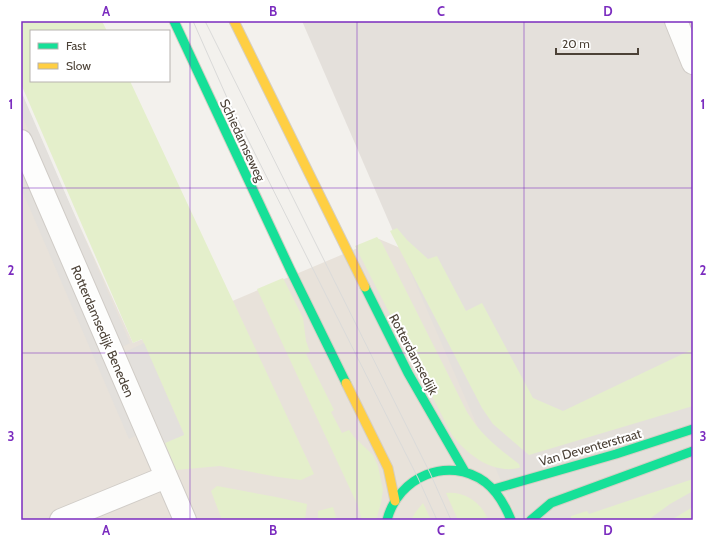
<svg xmlns="http://www.w3.org/2000/svg" width="714" height="541" font-family="Cabin,sans-serif">
	<rect width="100%" height="100%" fill="#f3f1ed"/>
	<!-- residential -->
	<path fill="#e8e2da" d="M21,97l112,246 246,-104 314,132v149h-672z"/>
	<!-- industrial -->
	<path fill="#e4e0db" d="M302,21h391v499h-175z"/>
	<!-- green -->
	<path fill="#e4efcb" d="M21,21h81l5,10h-76v50h99l184,393 -13,6 -23,-3 -58,-11 -44,4 -11,-27 19,-9 -42,-95 -9,4 -112,-259z
		M397,228l10,12 21,19 9,-3 29,55 16,-8 51,95 30,13 130,-62v57l-164,49 -36,-31 -11,-16 -92,-177z
		M377,237l5,6 85,169c14,23 31,36 52,52l1,3 -1,1c-27,6 -51,-13 -67,-33l-97,-189z
		M283,278l20,40 3,23 4,11 -4,2 28,56 -3,2 11,21 7,-3 6,8 18,17 5,11 5,24 -2,13 -5,17h-14l-4,-14 -101,-217z
		M693,479v12l-23,13 -22,16h-77v-4l16,-5 2,3z
		M217,486l59,11 31,7 -2,16h-83l-11,-29z
		M446,493c19,-2 36,10 42,27h-30z
		M423,503l8,17h-20l4,-7z
		M333,507l4,13h-19v-9z
		M693,507v13h-22z"/>
	<!-- parking -->
	<path fill="#e3e0dc" d="M21,91l109,252 -8,4 -101,-234z
		M21,167l116,268 -8,4 -108,-251z
		M144,343l40,92 -19,8 -40,-91z"/>
	<g fill="none" stroke-linecap="round" stroke-linejoin="round">
		<defs>
			<path id="street" d="M676,21l17,42
				M21,141l164,379
				M61,520l105,-43"/>
			<path id="fast" d="M174,21l116,248 56,114
				M365,287l43,86 57,99
				M494,489l122,-35 77,-25
				M387,520c11,-43 61,-65 98,-38 13,10 20,23 26,38
				M531,520l20,-17 142,-52"/>
			<path id="slow" d="M234,21l131,266
				M346,383l42,85 7,33"/>
		</defs>
		<!-- street casing -->
		<use href="#street" stroke="#d0ccc7" stroke-width="24"/>
		<!-- fast casing -->
		<use href="#fast" stroke="#d5cfc4" stroke-width="11"/>
		<!-- slow casing -->
		<use href="#slow" stroke="#d5cfc4" stroke-width="11"/>
		<!-- street -->
		<use href="#street" stroke="#fdfdfc" stroke-width="22"/>
		<!-- fast -->
		<use href="#fast" stroke="#16e098" stroke-width="9"/>
		<!-- slow -->
		<use href="#slow" stroke="#ffcf43" stroke-width="9"/>
		<!-- tram -->
		<path stroke="#dadad9" stroke-width="1" d="M193,21l35,79 190,378 19,42
			M205,21l225,452 21,47"/>
	</g>
	<!-- grid -->
	<path fill="none" stroke="#7b2cbf" stroke-width="1" stroke-opacity="0.55" d="M190,21v499M357,21v499M524,21v499M21,188h672M21,353h672"/>
	<g text-anchor="middle" dominant-baseline="central" stroke-width="4" stroke-linejoin="round" paint-order="stroke">
		<!-- street labels -->
		<g font-size="13" fill="#4c4237" stroke="#fff">
			<text transform="translate(243 140) rotate(65)">Schiedamseweg</text>
			<text transform="translate(103 331) rotate(67)">Rotterdamsedijk Beneden</text>
			<text transform="translate(414 354) rotate(62)">Rotterdamsedijk</text>
			<text transform="translate(590 447) rotate(-16)">Van Deventerstraat</text>
		</g>
	</g>
	<!-- border -->
	<rect width="714" height="541" fill="none" stroke="#ffffff" stroke-width="44"/>
	<!-- legend -->
	<rect x="30" y="30" width="140" height="52" fill="#ffffff" stroke="#b7b3af"/>
	<rect x="38" y="43" width="20" height="6" fill="#16e098" stroke="#b7b3af"/>
	<text x="66" y="50" font-size="12" fill="#4c4237">Fast</text>
	<rect x="38" y="63" width="20" height="6" fill="#ffcf43" stroke="#b7b3af"/>
	<text x="66" y="70" font-size="12" fill="#4c4237">Slow</text>
	<!-- scale -->
	<path d="M556 48v6h82v-6" fill="none" stroke="#4c4237" stroke-width="2"/>
	<text x="562" y="48" font-size="12" fill="#4c4237" stroke="#ffffff" stroke-width="3" paint-order="stroke">20 m</text>
	<rect x="22" y="22" width="670" height="497" fill="none" stroke="#7b2cbf" stroke-width="1.5"/>
	<g font-size="13" text-anchor="middle" font-weight="bold" fill="#7b2cbf">
		<text x="106" y="16">A</text>
		<text x="273" y="16">B</text>
		<text x="441" y="16">C</text>
		<text x="608" y="16">D</text>
		<text x="11" y="109">1</text>
		<text x="703" y="109">1</text>
		<text x="11" y="275">2</text>
		<text x="703" y="275">2</text>
		<text x="11" y="441">3</text>
		<text x="703" y="441">3</text>
		<text x="106" y="535">A</text>
		<text x="273" y="535">B</text>
		<text x="441" y="535">C</text>
		<text x="608" y="535">D</text>
	</g>
</svg>
